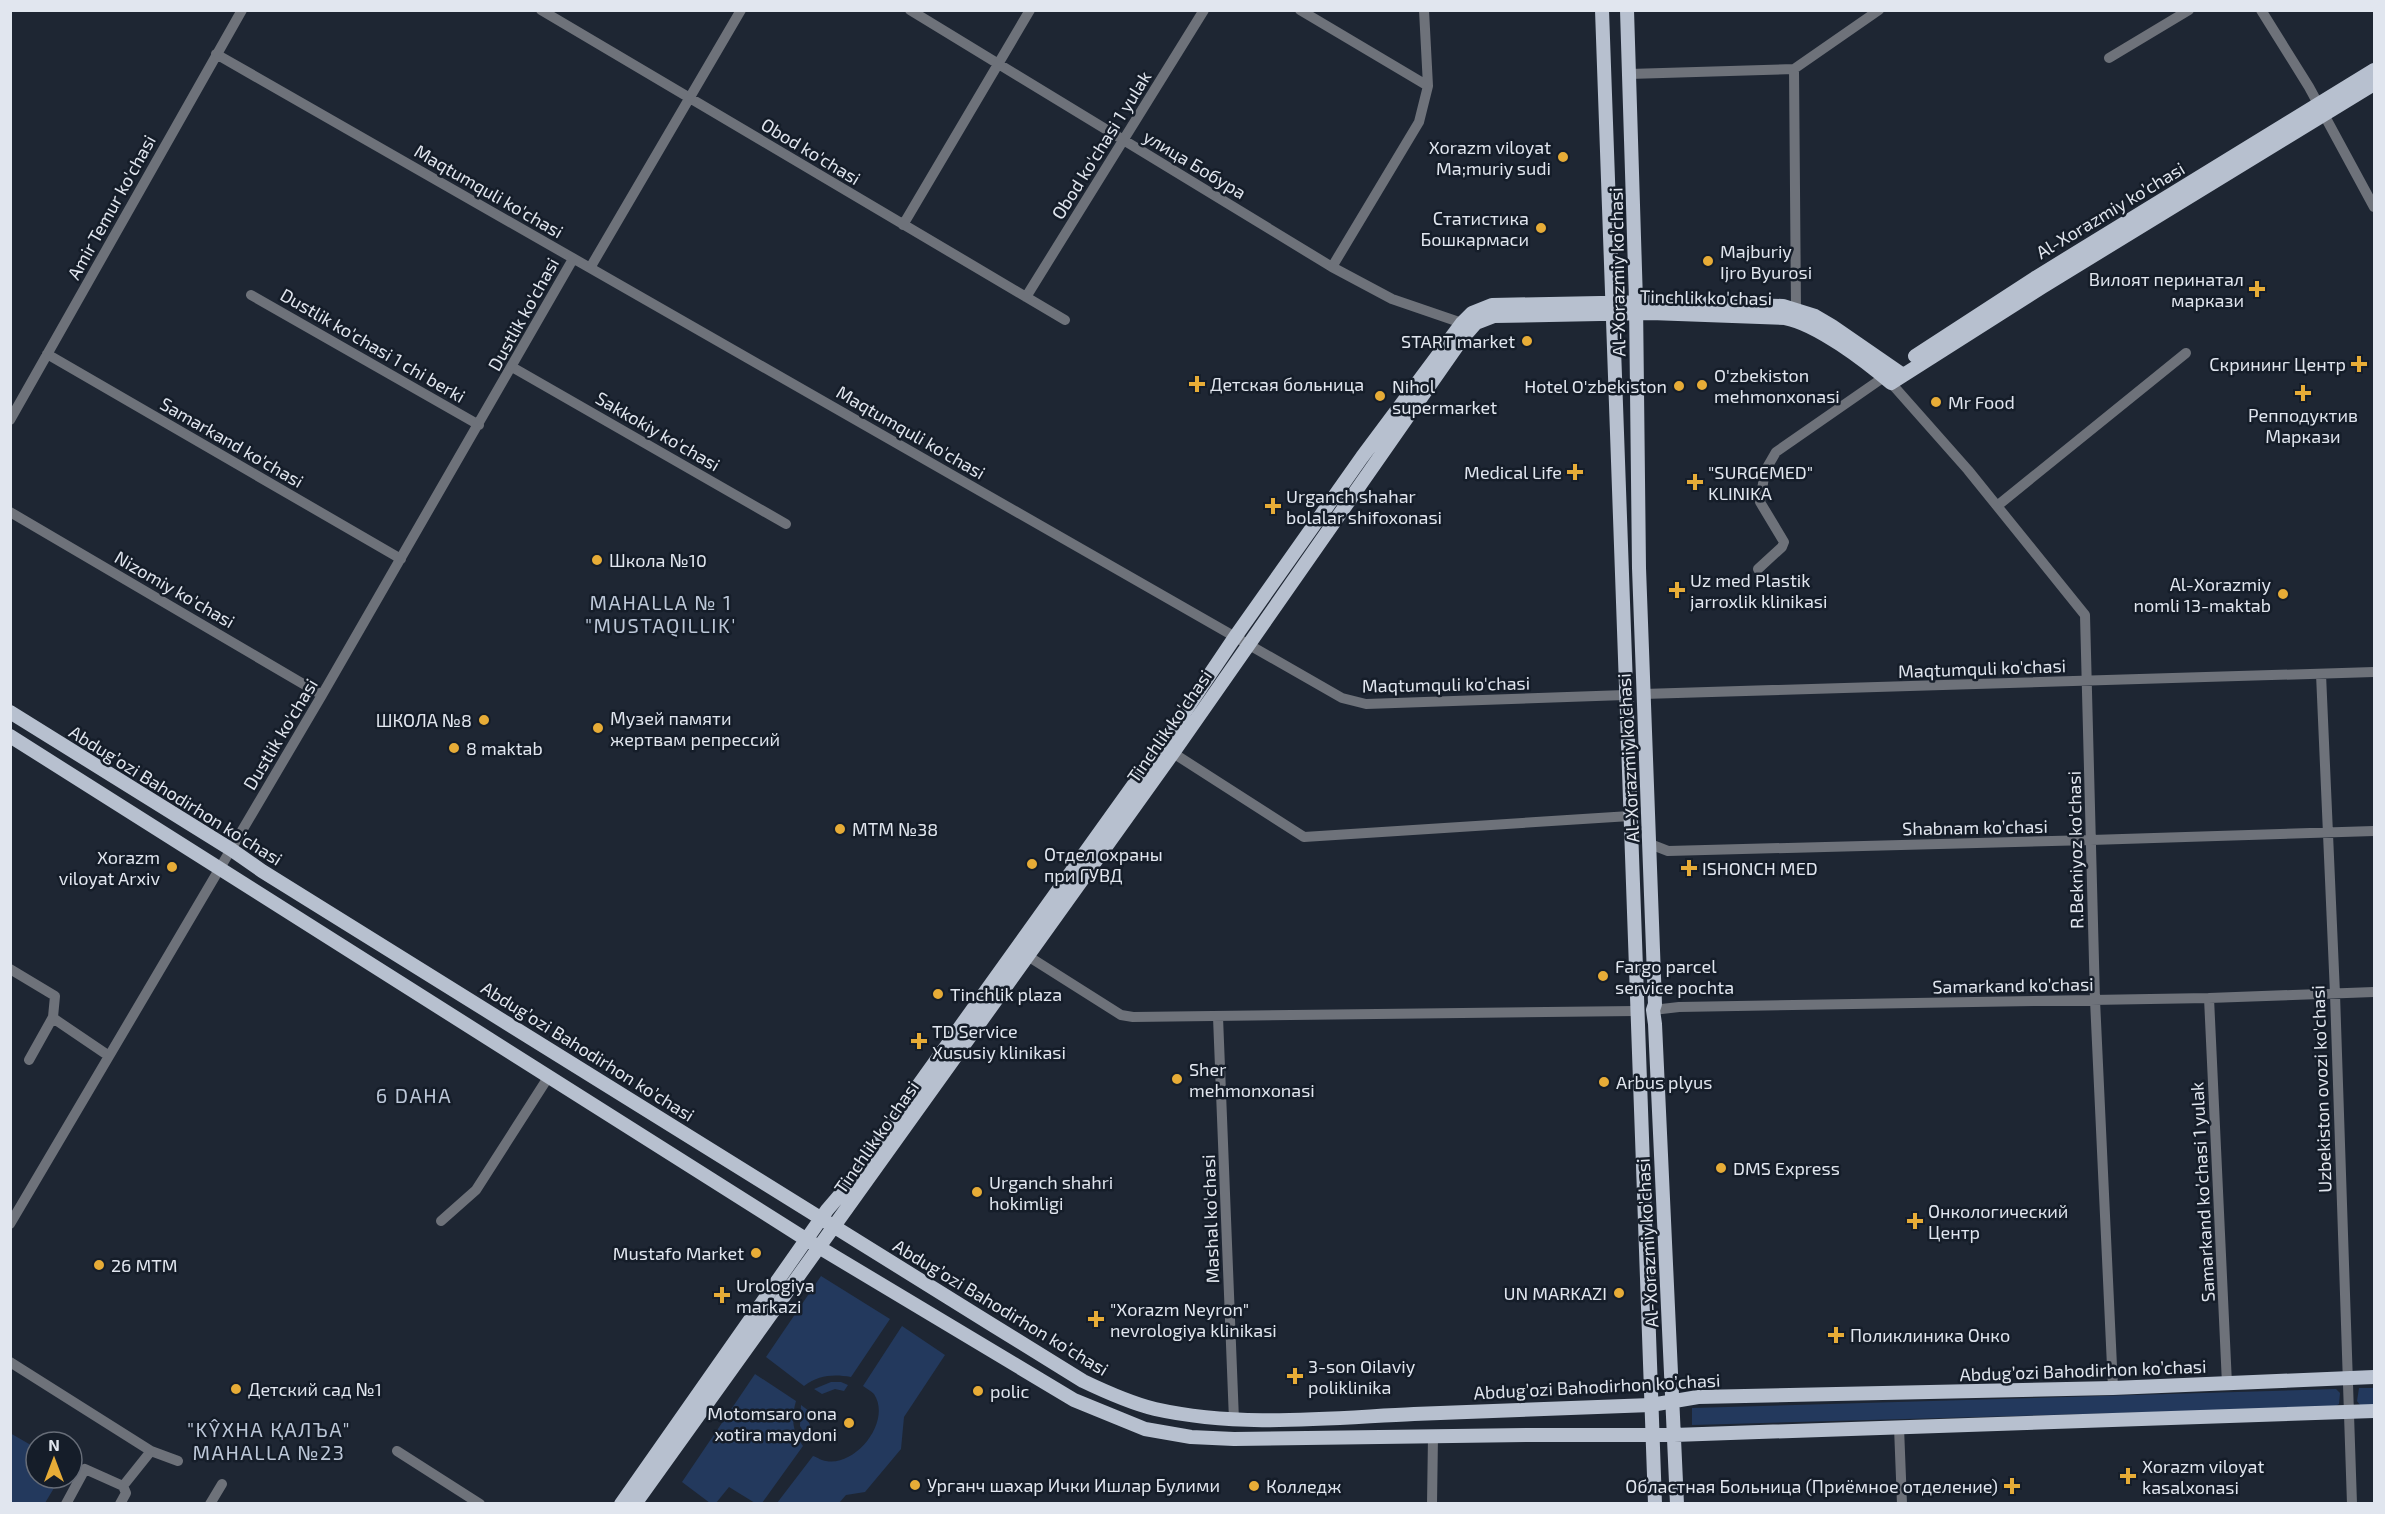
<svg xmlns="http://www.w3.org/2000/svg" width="2385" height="1514" font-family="'Exo 2',sans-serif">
	<rect width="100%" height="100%" fill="#1e2633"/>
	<!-- green -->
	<path fill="#23395d" d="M821,1276l69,43 -39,58c-18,-3 -32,-2 -47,9l-38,-29z
		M902,1326l43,29 -41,62 -3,32 -36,43 -19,3 -7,8h-62l36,-47c4,1 9,5 13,5 30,6 66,-40 48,-67 -3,-3 -8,-6 -11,-8z
		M755,1374l41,27c-5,17 -4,30 7,45l-41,57h-7l-26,-16 -13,16h-6l-28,-21z
		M831,1382h10l7,3 -4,6 -9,-2 -13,5 -8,-5z
		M2359,1388h15v17h-14l-3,-4z
		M2336,1389l4,4 -1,11 -5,3 -642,18v-17z
		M801,1405l8,6 -1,10 6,12 -5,7 -9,-14z
		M10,1433l26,15v30h24l-15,25h-34z"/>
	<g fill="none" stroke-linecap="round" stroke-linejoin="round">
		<!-- minor -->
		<path stroke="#6e727a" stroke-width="10" d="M541,10l524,310
			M910,10l422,257 60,32 70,24 5,4
			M1300,10l128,76
			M2261,10l48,77 65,120
			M216,54l1126,644 24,6 259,-9
			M2109,58l80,-48
			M1794,69l2,240
			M1629,74l165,-5 85,-59
			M903,225l127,-215
			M1332,267l87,-145 9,-36 -4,-76
			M590,268l151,-258
			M251,295l228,130
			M1026,297l178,-287
			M47,354l354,205
			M512,367l274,157
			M1891,383l77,87 117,145 10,385 18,388
			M10,420l232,-410
			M1997,506l189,-153
			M10,512l312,183
			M1758,569l24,-22 2,-5 -24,-40 5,-31 11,-19 108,-75
			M2321,674l14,320 17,510
			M1643,694l731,-22
			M1173,753l131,84 326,-21
			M1650,844l18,7 423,-11 283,-9
			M1023,953l98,62 12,2 503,-6
			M10,969l45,27 -2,21 -24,43
			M2209,998l18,386
			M1653,1010l26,-3 530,-9 165,-6
			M1218,1017l16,403
			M53,1018l56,38
			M441,1221l35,-31 73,-114
			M10,1224l312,-529 251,-436
			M10,1362l141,89 -28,35 -38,-17 -19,35
			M1899,1427l3,77
			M151,1451l27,10
			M397,1451l83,53
			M120,1504l6,-11 -3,-7
			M210,1504l12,-20
			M1432,1504l1,-68"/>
		<!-- major -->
		<path stroke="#b7c0cf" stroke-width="14" d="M1602,10l53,1494
			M1627,10l9,292 3,266 16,436 -2,6 2,14 22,480
			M1915,356l120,-78 339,-208
			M10,712l222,138 30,21c275,169 547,341 821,510 23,11 47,22 72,28 85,19 173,9 259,5 79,-3 158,-6 237,-9l47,-8 415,-9 261,-11
			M10,736l797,504 267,160 71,29 46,8 43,2 295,-4h145l700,-24
			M621,1504l206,-294 12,-14 326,-455 70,-104 127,-180 100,-134 10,-10 20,-8 159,-3 132,4 32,10 17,10 71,49
			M635,1504l538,-751 289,-414 14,-16 18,-7 157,-3 134,5c32,6 80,43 106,65l151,-96 332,-203"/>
	</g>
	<!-- markers -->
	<g fill="#e7ac37" stroke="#151d29" stroke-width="2">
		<circle cx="1563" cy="157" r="6"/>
		<circle cx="1541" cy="228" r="6"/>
		<circle cx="1708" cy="261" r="6"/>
		<path d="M2254 280h6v6h6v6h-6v6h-6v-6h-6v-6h6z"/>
		<circle cx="1527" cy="341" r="6"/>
		<path d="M2356 355h6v6h6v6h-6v6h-6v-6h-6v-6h6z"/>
		<path d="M1194 375h6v6h6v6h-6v6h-6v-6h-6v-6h6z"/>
		<circle cx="1702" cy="385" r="6"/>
		<circle cx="1679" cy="386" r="6"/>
		<path d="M2300 384h6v6h6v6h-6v6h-6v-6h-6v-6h6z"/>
		<circle cx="1380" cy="396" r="6"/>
		<circle cx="1936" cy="402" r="6"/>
		<path d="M1572 463h6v6h6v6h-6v6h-6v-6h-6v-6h6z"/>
		<path d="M1692 473h6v6h6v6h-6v6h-6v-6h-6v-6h6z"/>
		<path d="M1270 497h6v6h6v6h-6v6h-6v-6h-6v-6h6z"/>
		<circle cx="597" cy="560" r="6"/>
		<path d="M1674 581h6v6h6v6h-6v6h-6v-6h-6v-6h6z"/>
		<circle cx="2283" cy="594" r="6"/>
		<circle cx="484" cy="720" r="6"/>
		<circle cx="598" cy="728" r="6"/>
		<circle cx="454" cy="748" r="6"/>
		<circle cx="840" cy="829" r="6"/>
		<circle cx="1032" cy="864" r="6"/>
		<circle cx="172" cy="867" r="6"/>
		<path d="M1686 859h6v6h6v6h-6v6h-6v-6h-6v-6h6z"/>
		<circle cx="1603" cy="976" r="6"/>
		<circle cx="938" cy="994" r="6"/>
		<path d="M916 1032h6v6h6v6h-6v6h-6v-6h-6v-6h6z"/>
		<circle cx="1177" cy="1079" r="6"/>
		<circle cx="1604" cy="1082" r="6"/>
		<circle cx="1721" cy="1168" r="6"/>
		<circle cx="977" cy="1192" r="6"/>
		<path d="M1912 1212h6v6h6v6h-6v6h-6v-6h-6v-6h6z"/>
		<circle cx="756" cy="1253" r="6"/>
		<circle cx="99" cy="1265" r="6"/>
		<circle cx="1619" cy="1293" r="6"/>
		<path d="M719 1286h6v6h6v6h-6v6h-6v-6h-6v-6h6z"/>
		<path d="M1093 1310h6v6h6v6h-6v6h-6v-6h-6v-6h6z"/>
		<path d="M1833 1326h6v6h6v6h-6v6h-6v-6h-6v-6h6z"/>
		<path d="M1292 1367h6v6h6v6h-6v6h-6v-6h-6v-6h6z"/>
		<circle cx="236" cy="1389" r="6"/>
		<circle cx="978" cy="1391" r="6"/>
		<circle cx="849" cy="1423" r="6"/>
		<path d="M2125 1467h6v6h6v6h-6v6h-6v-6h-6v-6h6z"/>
		<circle cx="915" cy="1485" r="6"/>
		<circle cx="1254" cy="1486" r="6"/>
		<path d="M2009 1477h6v6h6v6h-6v6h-6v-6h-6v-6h6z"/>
	</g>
	<g text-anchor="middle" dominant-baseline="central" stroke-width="5" stroke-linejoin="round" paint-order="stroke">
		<!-- street labels -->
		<g font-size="18" fill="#e1e6ef" stroke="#151d29">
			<text transform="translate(1101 145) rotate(-58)">Obod ko'chasi 1 yulak</text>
			<text transform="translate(811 151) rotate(31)">Obod ko'chasi</text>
			<text transform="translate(1195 164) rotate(31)">улица Бобура</text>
			<text transform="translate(489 191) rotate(30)">Maqtumquli ko'chasi</text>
			<text transform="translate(111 207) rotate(-61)">Amir Temur ko'chasi</text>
			<text transform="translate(2110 210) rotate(-31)">Al-Xorazmiy ko’chasi</text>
			<text transform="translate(1617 272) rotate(-91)">Al-Xorazmiy ko’chasi</text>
			<text transform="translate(1706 297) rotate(1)">Tinchlik ko'chasi</text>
			<text transform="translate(523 314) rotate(-61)">Dustlik ko'chasi</text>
			<text transform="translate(373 345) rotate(30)">Dustlik ko'chasi 1 chi berki</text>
			<text transform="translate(658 431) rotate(30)">Sakkokiy ko'chasi</text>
			<text transform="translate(911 432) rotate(30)">Maqtumquli ko'chasi</text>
			<text transform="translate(232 442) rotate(30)">Samarkand ko'chasi</text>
			<text transform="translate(175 589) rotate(30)">Nizomiy ko'chasi</text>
			<text transform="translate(1982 668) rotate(-2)">Maqtumquli ko'chasi</text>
			<text transform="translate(1446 684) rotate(-1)">Maqtumquli ko'chasi</text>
			<text transform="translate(1169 726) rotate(-55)">Tinchlik ko'chasi</text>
			<text transform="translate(280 734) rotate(-59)">Dustlik ko'chasi</text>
			<text transform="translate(1628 758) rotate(-93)">Al-Xorazmiy ko’chasi</text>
			<text transform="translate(176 795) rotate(32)">Abdug’ozi Bahodirhon ko’chasi</text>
			<text transform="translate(1975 827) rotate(-1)">Shabnam ko’chasi</text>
			<text transform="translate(2075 850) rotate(-91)">R.Bekniyoz ko'chasi</text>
			<text transform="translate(2013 985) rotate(-1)">Samarkand ko’chasi</text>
			<text transform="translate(588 1051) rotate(32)">Abdug’ozi Bahodirhon ko’chasi</text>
			<text transform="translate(2321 1089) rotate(-92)">Uzbekiston ovozi ko'chasi</text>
			<text transform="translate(876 1137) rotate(-55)">Tinchlik ko'chasi</text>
			<text transform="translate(2202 1192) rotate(-93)">Samarkand ko’chasi 1 yulak</text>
			<text transform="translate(1210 1219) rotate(-92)">Mashal ko'chasi</text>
			<text transform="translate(1647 1243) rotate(-93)">Al-Xorazmiy ko’chasi</text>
			<text transform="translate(1001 1307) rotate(31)">Abdug’ozi Bahodirhon ko’chasi</text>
			<text transform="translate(2083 1370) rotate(-2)">Abdug’ozi Bahodirhon ko’chasi</text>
			<text transform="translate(1597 1386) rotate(-3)">Abdug’ozi Bahodirhon ko’chasi</text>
		</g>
		<!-- poi labels -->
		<g font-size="18" fill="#e1e6ef" stroke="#151d29" text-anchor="start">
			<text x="1551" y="147" text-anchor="end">Xorazm viloyat<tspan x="1551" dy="21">Ma;muriy sudi</tspan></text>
			<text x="1529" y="218" text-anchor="end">Статистика<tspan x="1529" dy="21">Бошкармаси</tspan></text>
			<text x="1720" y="251">Majburiy<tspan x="1720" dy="21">Ijro Byurosi</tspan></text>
			<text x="2244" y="279" text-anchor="end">Вилоят перинатал<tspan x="2244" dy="21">маркази</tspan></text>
			<text x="1515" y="341" text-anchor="end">START market</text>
			<text x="2346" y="364" text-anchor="end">Скрининг Центр</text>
			<text x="1714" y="375">O'zbekiston<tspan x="1714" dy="21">mehmonxonasi</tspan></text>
			<text x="1210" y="384">Детская больница</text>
			<text x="1392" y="386">Nihol<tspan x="1392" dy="21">supermarket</tspan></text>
			<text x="1667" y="386" text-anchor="end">Hotel O'zbekiston</text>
			<text x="1948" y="402">Mr Food</text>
			<text x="2303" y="415" text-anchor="middle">Репподуктив<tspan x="2303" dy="21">Маркази</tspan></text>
			<text x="1562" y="472" text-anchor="end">Medical Life</text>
			<text x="1708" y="472">"SURGEMED"<tspan x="1708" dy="21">KLINIKA</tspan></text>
			<text x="1286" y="496">Urganch shahar<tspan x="1286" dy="21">bolalar shifoxonasi</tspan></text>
			<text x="609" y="560">Школа №10</text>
			<text x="1690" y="580">Uz med Plastik<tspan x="1690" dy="21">jarroxlik klinikasi</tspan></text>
			<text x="2271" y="584" text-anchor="end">Аl-Xоrаzmiy<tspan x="2271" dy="21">nоmli 13-mаktаb</tspan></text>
			<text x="610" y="718">Музей памяти<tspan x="610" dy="21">жертвам репрессий</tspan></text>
			<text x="472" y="720" text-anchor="end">ШКОЛА №8</text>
			<text x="466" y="748">8 maktab</text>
			<text x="852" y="829">МТМ №38</text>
			<text x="1044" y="854">Отдел охраны<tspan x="1044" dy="21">при ГУВД</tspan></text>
			<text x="160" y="857" text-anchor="end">Xorazm<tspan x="160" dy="21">viloyat Arxiv</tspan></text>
			<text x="1702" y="868">ISHONCH MED</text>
			<text x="1615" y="966">Fargo parcel<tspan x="1615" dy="21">service pochta</tspan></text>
			<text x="950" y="994">Tinchlik plaza</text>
			<text x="932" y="1031">TD Service<tspan x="932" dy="21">Xususiy klinikasi</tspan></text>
			<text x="1189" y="1069">Sher<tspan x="1189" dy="21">mehmonxonasi</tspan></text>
			<text x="1616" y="1082">Arbus plyus</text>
			<text x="1733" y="1168">DMS Express</text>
			<text x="989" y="1182">Urganch shahri<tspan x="989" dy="21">hokimligi</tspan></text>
			<text x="1928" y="1211">Онкологический<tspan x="1928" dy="21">Центр</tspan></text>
			<text x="744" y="1253" text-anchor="end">Mustafo Market</text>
			<text x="111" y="1265">26 MTM</text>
			<text x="736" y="1285">Urologiya<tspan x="736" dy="21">markazi</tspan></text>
			<text x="1607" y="1293" text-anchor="end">UN MARKAZI</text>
			<text x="1110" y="1309">"Xorazm Neyron"<tspan x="1110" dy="21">nevrologiya klinikasi</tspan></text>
			<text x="1850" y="1335">Поликлиника Онко</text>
			<text x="1308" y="1366">3-son Oilaviy<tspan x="1308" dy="21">poliklinika</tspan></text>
			<text x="248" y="1389">Детский сад №1</text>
			<text x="990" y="1391">polic</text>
			<text x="837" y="1413" text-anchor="end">Motomsaro ona<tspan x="837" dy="21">xotira maydoni</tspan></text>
			<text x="2142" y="1466">Xorazm viloyat<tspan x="2142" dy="21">kasalxonasi</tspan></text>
			<text x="927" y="1485">Урганч шахар Ички Ишлар Булими</text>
			<text x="1266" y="1486">Колледж</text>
			<text x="1998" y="1486" text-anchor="end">Областная Больница (Приёмное отделение)</text>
		</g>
		<!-- neighbourhood labels -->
		<g font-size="20" letter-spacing="1.5" fill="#bcc7d8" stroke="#151d29">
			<text x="661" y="602">MAHALLA № 1<tspan x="661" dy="23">"MUSTAQILLIK'</tspan></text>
			<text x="414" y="1095">6 DAHA</text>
			<text x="269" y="1429">"KŶХНА ҚАЛЪА"<tspan x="269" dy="23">MAHALLA №23</tspan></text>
		</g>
	</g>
	<!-- border -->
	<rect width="2385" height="1514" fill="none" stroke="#e1e6ef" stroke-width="24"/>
	<!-- north arrow -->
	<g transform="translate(54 1460)"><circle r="28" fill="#151d29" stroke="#676d78" stroke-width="1.5"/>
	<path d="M0-4.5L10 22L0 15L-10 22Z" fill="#e7ac37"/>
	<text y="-9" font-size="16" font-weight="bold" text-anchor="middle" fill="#e1e6ef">N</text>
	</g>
</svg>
